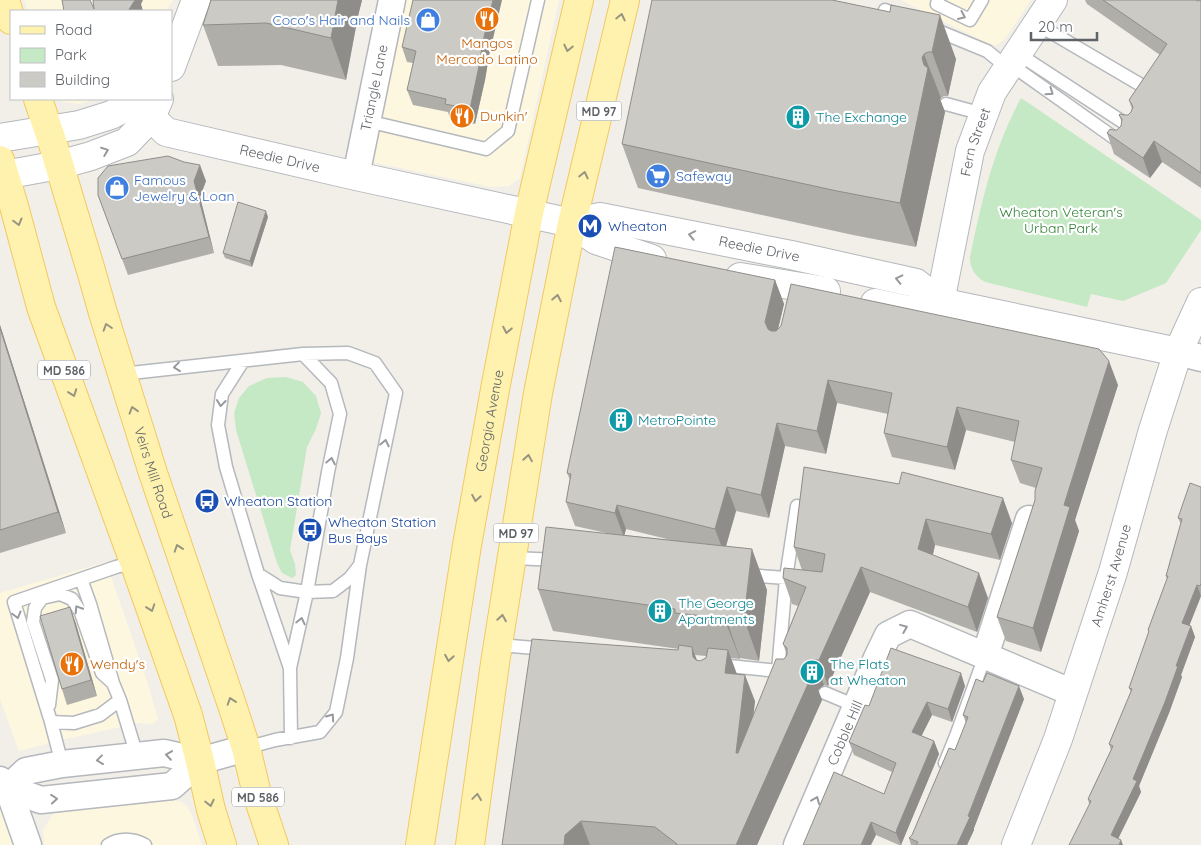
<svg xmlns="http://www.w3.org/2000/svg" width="1201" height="845" font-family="Quicksand,sans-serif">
	<rect width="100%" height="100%" fill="#f1efe8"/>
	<!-- commercial -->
	<path fill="#fef7e0" d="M24,0h149l-7,11h-138z
		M403,0h156l-39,178 -11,8 -18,1 -124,-26z
		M901,0h130l-27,40 -8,5 -7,-1z
		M61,99h33l-14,5 -17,-2z
		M106,562l39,113 13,44 -5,5 -14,-1 -73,16 -47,12 -19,-52v-106z
		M0,780l23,65h-23z
		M171,800l9,1 7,5 5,9 10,30h-158l-1,-15 10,-16 20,-4 78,-7z"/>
	<!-- green -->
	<path fill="#c5e8c5" d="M1021,98l180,122v10l-35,53 -43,18 -32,-7 -4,13 -102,-25c-10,-6 -15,-13 -15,-25 12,-57 23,-107 51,-159z
		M286,377l17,5 13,14 5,17 -5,16 -9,18 -17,103 5,14 1,11 -4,3 -10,-5 -5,-10 -41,-133 -2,-17 5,-15 10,-12 18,-8z"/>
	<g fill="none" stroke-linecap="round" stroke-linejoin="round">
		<defs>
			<path id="service" d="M938,0l-1,4 33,16 12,-20
				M885,10l20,8
				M1037,24l104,61
				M931,28l56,23 21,17
				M1017,53l115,75
				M1010,64l110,78
				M946,104l37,10
				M367,121l119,28 22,-18 30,-131
				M243,361l-21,33 -4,31 8,42 32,107 32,94
				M122,374l181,-20 45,-1 27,10 21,30 -36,172 -13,93 -11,54 -16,20 -45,8 -29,8
				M512,558l47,2
				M258,574l22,14 27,4 26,-1 17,-13 10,-13
				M746,575l40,3
				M81,579l9,25 23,79 7,17 17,56
				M498,645l49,4
				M719,665l59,6 8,-93 11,-72
				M825,693l31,13
				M49,705l3,-25 -19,-58 2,-14 7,-10 18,-4 12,5 9,14 21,60 11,10
				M51,722l23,1 26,-8 20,-15
				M291,738l-1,-70 17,-76 21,-120 12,-58 -9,-31 -28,-29
				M945,763l11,-27 29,-80
				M62,764l-11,-42 -37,-120 102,-35 18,-5
				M108,845c11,-7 25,-7 37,0"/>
			<g id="minor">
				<path id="s1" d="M356,176l36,-176"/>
				<path d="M1178,352l23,6"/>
				<path d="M985,656l44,-137"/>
				<path d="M0,780l8,8 20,57"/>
				<path d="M8,788l33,12 131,-14 28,-25 46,-13"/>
				<path d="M8,788l18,-17 36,-7 102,-11 36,8"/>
				<path id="s2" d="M797,845l79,-185 12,-25 22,-11 163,69"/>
			</g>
			<g id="tertiary">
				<path d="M171,67l25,-67"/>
				<path id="s3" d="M151,117l15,15 190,44 216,47 24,17 56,19"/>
				<path d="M0,138l79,-13 32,-10 15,-8 5,-8"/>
				<path d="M4,175l55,-10 32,-9 36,-14 24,-25 8,-18"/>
				<path id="s4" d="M572,223l28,-6 191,38 125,28 24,19 238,50"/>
				<path d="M740,277l86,14"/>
				<path id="s5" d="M940,302l30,-151 22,-59 61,-92"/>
				<path d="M875,303l33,7 32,-8"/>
				<path id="s6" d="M1016,845l42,-106 55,-167 40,-142 25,-78 23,-50"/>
			</g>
			<g id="primary">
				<path d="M5,0l6,20"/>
				<path id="s7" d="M38,99l14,42 40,133 11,39 50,160 79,232 14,43 11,46 17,51"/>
				<path d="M0,160l14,46 27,101 93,255 54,153 12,46 11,49 11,35"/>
				<path id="s8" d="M420,845l47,-300 29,-161 33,-171 50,-213"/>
				<path d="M470,845l25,-182 43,-270 34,-170 53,-223"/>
			</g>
		</defs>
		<!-- service casing -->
		<use href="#service" stroke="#b5b8bc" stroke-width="15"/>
		<!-- minor casing -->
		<use href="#minor" stroke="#b5b8bc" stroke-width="29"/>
		<!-- tertiary casing -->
		<use href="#tertiary" stroke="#b5b8bc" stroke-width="30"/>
		<!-- primary casing -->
		<use href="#primary" stroke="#f2c960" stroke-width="30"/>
		<!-- service -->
		<use href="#service" stroke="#fff" stroke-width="12"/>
		<!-- minor -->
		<use href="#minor" stroke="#fff" stroke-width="26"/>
		<!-- tertiary -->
		<use href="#tertiary" stroke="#fff" stroke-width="28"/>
		<!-- primary -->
		<use href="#primary" stroke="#fff2af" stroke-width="28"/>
	</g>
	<!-- wall -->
	<path fill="#afaea9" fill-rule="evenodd" d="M211,0h151l-4,16 -12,64 -65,-15 -63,1 -15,-41z
		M832,0l124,59 -8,37h-4l-3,2 -1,1 5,13 -29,135 -63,-12 -215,-47 -16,-44z
		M1085,0h111l1,1 4,-1v188l-39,-26 -12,16 -36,-24 -7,-21 6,-3h4l4,-4 1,-3 -3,-8h9l3,-3 1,-3 -3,-9 31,-45 -73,-51z
		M402,47l87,9 -4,24 -10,44 -25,-5 -2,-7 -35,-7 -6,-15 6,-27 -6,-1z
		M206,181l-6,16 14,56 -86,22 -30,-80z
		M268,217l-16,50 -27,-9 -2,-5z
		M775,280l9,24 -6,25 340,56 -43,135 4,11 -38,121 -35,-11 -9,-24 38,-117 1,-12 -16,-5 -9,-23 4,-18 -49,-12 -11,40 -63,-13 -8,-24 4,-19 -51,-11 -11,51 -41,-8 -16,72 -33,-7 -10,35 41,44 -8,71 -19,-3v1l-9,-1 6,16 18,27 -2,16 31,-58 3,-4 -4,-11 15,-38 -6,-2 -9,-26 19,-8 -8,-23 10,-80 208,56 -12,37 -65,-15 -2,10 55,43 -11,34 -107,-40 -42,94 -4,-1 -6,4 4,11 -65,145h-255l176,-195 1,-1 -126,-18 -15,-42 73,-55 -36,-8 -9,-24 4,-22 -3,-7zM626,529l45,11 -47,-5zM695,655l11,1v2l-6,3 -3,-1z
		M0,325l66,208 -66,20z
		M1201,487v109l-12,30h2l4,11 -14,38 1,2 -13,36 -30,73 2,6 -23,47 5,6 -34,-41 -1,-5 23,-49 -2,-6 22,-52 -2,-4 20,-56 -1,-2 19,-51 -1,-3 15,-52 -3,-6z
		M70,607l6,17 21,72 -30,9 -5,-16z
		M965,686l-13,36 -20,-7 -11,21 13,5 5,13 -37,88 -1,3h-2l-23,-10 -73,10 81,-51 8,-22 -38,-17 -5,-13 20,-36z
		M1024,699l-50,129v2l-7,15h-56l-2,-7 3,-3 43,-85 11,-27 -3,-8z"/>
	<!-- shaded-wall -->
	<path fill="#8f8d8a" d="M135,0h8l-2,4 2,7h-15z
		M338,0h24l-4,16 -12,64 -15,-42z
		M493,0h9l-13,56 -4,24 -10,44 -5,-15 13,-68z
		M940,15l16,44 -8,37 -16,-44z
		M924,54l17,44 -1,1 5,13 -29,135 -16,-44 22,-145z
		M1154,141l8,21 -12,16 -7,-20z
		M200,165l6,16 -6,16 14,56 -5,-16 -15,-56z
		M266,211l2,6 -16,50 -2,-6z
		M775,280l9,24 -10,42 -9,-24z
		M0,325l66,208 -8,-21 -58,-184z
		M1109,361l9,24 -43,135 4,11 -38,121 -8,-24 31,-123z
		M828,380l9,23 -11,51 -9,-23z
		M957,407l9,23 -11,40 -8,-23z
		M777,423l8,23 -16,72 -8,-23z
		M727,487l9,24 -12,42 -9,-24z
		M1003,498l9,25 -12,37 -9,-26z
		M617,505l9,24 -2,8 -9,-24z
		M926,519l9,26 -7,30 -10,-26z
		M752,549l15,41 -8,71 -15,-42z
		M861,567l9,25 -42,94 -9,-26z
		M979,573l9,25 -11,34 -9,-25z
		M1197,585l4,11 -15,38 -4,-11z
		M70,607l6,17 21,72 -6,-16z
		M725,616l15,42v1l-16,-41z
		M1191,626l4,11 -14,38 1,2 -13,36 -30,73 2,6 -26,53 -4,-10 65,-169z
		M692,647l9,25 -8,-15z
		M728,650l9,25 -12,-2z
		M814,660l10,25 -6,5 4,10 -65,145h-21l72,-176 1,-5z
		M961,673l4,13 -13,36 -4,-13z
		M745,675l10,26 -9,77 -10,-25z
		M1019,686l5,13 -50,129v2l-7,15h-10z
		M927,702l5,13 -15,30 -5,-13z
		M934,741l5,13 -38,91 -5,-12 1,-4z
		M581,821l9,24h-26l1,-10z
		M871,822l5,13 -5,10h-10z
		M1121,840l2,5h-4z"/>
	<!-- building -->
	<path fill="#cccac5" stroke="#8f8d8a" d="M62,0h28l4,9 -1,-9h42l-7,11h-64z
		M211,0h127l-7,38 -65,-15 -63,2z
		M413,0h80l-10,41 -4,25 -9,43 -25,-5 1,-5 -39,-9 9,-39 -14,-4z
		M652,0h180l58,12 1,-7 49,10 -8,37h-4l-4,2 -2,4 2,7 4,3 -28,135 -63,-12 -215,-47z
		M1103,0h93l1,1 4,-1v173l-47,-32 -11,17 -36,-25 3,-4 3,1h4l4,-4 1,-7 -3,-4 1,-1 4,1h4l3,-3 2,-5 -2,-4 -2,-3 38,-56z
		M168,156l16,6 16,3 -6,16 15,56 -87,22 -24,-64v-17l10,-12z
		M238,202l28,9 -16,50 -27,-8z
		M615,247l160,33 -10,42 3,7 3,2h5l5,-5 10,-42 308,65 10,12 -45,144 6,2 -37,121 -36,-11 38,-117v-9l7,-23 -31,-8 8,-39 -62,-14 -10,40 -63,-14 8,-40 -64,-13 -11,51 -40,-8 -16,72 -34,-8 -12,42 -98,-24 -2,8 -49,-11 5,-28 -4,-1z
		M0,328l58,184 -58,18z
		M804,467l95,17 3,-12 101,26 -12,36 -65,-15 -8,30 61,24 -11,34 -107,-40 -42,93h-5l-5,4 -1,5 4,6 -76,170h-60l1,-1 -22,-17 -74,-6 -16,14 -1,10h-62l30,-206 146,11 1,-5 13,2 1,10 3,3 4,1 6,-3 2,-10 20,2 -3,23 20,2 -9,78h2l38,-94h8l3,-4v-7l-4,-4 23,-57 -23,-9 1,-10 38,4 3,-18 -31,-7z
		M1190,483l11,4v96l-1,3 -3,-1 -15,38 9,3 -15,40h2l-13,36 -32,77 4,2 -26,54 10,5 -2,5h-50l22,-44 -3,-2 25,-53 -4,-2 23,-55 -3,-1 20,-57 -1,-1 20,-54h-2l16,-57 -4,-1z
		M546,527l206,22 -8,70 -19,-3 -1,2 -49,-5v-4l-137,-20z
		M70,607l21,73 -29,9 -22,-73z
		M891,648l70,25 -13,36 -21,-7 -15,30 22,9 -37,88 -1,4 -25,-11 -10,23h-58l31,-73 50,22 12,-31 -47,-21 16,-37 4,1z
		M987,673l32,13 -51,130 2,1 -13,28h-41l2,-3 -9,-4 3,-3 37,-87 6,2 13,-33 -5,-2 13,-36 7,3z"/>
	<!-- one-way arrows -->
	<defs><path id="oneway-chevron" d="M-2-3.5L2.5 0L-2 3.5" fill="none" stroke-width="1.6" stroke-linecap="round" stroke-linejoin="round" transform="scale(1.25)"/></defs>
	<g stroke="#979a9d">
		<use href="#oneway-chevron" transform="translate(962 16) rotate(24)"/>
		<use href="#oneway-chevron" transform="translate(1050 92) rotate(35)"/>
		<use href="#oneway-chevron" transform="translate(105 151) rotate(-21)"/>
		<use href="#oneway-chevron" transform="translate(692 235) rotate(-169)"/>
		<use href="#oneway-chevron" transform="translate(899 279) rotate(-167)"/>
		<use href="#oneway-chevron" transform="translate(177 367) rotate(173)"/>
		<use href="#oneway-chevron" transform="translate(221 403) rotate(96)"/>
		<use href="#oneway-chevron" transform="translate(385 443) rotate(-78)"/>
		<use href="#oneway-chevron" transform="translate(331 461) rotate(-79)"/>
		<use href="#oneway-chevron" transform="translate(78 609) rotate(-122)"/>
		<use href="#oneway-chevron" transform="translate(17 615) rotate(75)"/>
		<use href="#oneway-chevron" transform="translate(301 621) rotate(-77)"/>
		<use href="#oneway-chevron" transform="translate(904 628) rotate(-22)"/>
		<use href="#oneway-chevron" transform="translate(331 717) rotate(-55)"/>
		<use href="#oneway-chevron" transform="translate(169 755) rotate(-172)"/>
		<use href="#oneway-chevron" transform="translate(100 760) rotate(173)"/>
		<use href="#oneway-chevron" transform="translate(54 799) rotate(-5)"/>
		<use href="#oneway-chevron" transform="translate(816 800) rotate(-67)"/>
	</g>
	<g stroke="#979581">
		<use href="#oneway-chevron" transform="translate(621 17) rotate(-77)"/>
		<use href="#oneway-chevron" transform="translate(568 48) rotate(103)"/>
		<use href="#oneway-chevron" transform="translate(584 175) rotate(-77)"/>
		<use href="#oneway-chevron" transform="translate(18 222) rotate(75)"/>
		<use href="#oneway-chevron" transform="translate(557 298) rotate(-79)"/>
		<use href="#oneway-chevron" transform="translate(107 327) rotate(-108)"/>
		<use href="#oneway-chevron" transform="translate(507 330) rotate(101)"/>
		<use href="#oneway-chevron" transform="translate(73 393) rotate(70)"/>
		<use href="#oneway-chevron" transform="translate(133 410) rotate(-107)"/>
		<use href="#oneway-chevron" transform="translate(528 458) rotate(-81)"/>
		<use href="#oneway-chevron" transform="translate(476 498) rotate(100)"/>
		<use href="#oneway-chevron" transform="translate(178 548) rotate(-109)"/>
		<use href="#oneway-chevron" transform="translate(151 608) rotate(71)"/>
		<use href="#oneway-chevron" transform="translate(502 618) rotate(-81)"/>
		<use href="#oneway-chevron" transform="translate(449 658) rotate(99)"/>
		<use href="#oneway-chevron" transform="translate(231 701) rotate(-109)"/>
		<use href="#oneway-chevron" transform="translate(477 797) rotate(-82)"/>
		<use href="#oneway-chevron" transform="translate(210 803) rotate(77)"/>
	</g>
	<!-- icons -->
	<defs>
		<symbol id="restaurant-disc" viewBox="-11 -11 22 22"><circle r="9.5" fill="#e8710a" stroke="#fff"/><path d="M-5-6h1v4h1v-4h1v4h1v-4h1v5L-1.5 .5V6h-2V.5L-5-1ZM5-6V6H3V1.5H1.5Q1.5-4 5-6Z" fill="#fff"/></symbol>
		<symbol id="shop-disc" viewBox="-11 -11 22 22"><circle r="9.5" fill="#3f7fe0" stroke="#fff"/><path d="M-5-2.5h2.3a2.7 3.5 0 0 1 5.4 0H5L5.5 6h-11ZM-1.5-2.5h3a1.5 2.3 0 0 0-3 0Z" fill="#fff"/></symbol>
		<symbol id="building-disc" viewBox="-11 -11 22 22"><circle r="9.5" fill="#0f9aa8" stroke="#fff"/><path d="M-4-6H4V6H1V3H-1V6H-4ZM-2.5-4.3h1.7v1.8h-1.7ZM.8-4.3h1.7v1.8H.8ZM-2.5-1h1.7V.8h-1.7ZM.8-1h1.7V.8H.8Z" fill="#fff"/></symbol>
		<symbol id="supermarket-disc" viewBox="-11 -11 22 22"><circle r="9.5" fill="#3f7fe0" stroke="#fff"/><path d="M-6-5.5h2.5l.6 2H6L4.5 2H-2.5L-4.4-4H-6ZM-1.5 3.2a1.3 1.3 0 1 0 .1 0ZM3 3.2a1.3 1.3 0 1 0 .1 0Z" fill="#fff"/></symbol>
		<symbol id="metro-disc" viewBox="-11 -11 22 22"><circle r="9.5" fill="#1a4fb4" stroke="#fff"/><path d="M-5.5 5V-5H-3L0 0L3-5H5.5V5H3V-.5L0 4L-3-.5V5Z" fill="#fff"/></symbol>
		<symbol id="bus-disc" viewBox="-11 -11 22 22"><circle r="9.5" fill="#1a4fb4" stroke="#fff"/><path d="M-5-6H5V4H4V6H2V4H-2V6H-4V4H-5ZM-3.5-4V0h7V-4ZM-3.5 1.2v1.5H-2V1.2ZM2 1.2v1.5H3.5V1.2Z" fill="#fff"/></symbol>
	</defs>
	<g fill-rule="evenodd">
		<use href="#restaurant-disc" x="473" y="5" width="28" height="28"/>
		<use href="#shop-disc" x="414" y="6" width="28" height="28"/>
		<use href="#restaurant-disc" x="448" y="102" width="28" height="28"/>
		<use href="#building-disc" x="784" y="103" width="28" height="28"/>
		<use href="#supermarket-disc" x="644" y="162" width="28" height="28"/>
		<use href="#shop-disc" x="103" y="174" width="28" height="28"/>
		<use href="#metro-disc" x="576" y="212" width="28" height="28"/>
		<use href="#building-disc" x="607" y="406" width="28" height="28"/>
		<use href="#bus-disc" x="193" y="487" width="28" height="28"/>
		<use href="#bus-disc" x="296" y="516" width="28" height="28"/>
		<use href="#building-disc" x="646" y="597" width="28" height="28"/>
		<use href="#restaurant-disc" x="58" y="650" width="28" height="28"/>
		<use href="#building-disc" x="798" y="658" width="28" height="28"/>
	</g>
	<g text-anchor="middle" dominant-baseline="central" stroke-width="4.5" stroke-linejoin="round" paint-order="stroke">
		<!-- shield labels -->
		<g fill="#fff" stroke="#8f9295" stroke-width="1">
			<rect x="576.5" y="101.5" width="45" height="19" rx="4"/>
			<rect x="38" y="360.5" width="52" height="19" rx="4"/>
			<rect x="493.5" y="523.5" width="45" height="19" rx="4"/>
			<rect x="232" y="787.5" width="52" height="19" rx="4"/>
		</g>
		<g font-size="12" font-weight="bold" fill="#5f6368">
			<text x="599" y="111">MD 97</text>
			<text x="64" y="370">MD 586</text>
			<text x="516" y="533">MD 97</text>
			<text x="258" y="797">MD 586</text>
		</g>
		<!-- shop labels -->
		<g font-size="14" fill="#366cbe" stroke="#fff" text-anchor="start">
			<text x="410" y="20" text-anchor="end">Coco's Hair and Nails</text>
			<text x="676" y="176">Safeway</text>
			<text x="134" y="180">Famous<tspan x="134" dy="16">Jewelry &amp; Loan</tspan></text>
		</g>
		<!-- food labels -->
		<g font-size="14" fill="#c56008" stroke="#fff" text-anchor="start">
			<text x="487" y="43" text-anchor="middle">Mangos<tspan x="487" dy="16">Mercado Latino</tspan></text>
			<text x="480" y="116">Dunkin'</text>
			<text x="90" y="664">Wendy's</text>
		</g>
		<!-- street labels -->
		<g font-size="14" fill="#5f6368" stroke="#fff">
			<text stroke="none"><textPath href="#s1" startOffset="90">Triangle Lane</textPath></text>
			<text stroke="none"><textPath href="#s5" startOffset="164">Fern Street</textPath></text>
			<text stroke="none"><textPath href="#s3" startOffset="138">Reedie Drive</textPath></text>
			<text stroke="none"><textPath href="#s4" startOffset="191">Reedie Drive</textPath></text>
			<text stroke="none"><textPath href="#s8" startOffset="430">Georgia Avenue</textPath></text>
			<text stroke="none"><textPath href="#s7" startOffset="391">Veirs Mill Road</textPath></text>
			<text stroke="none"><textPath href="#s6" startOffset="286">Amherst Avenue</textPath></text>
			<text stroke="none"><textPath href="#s2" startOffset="122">Cobble Hill</textPath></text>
		</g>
		<!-- culture labels -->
		<g font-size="14" fill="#0d838f" stroke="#fff" text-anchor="start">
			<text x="816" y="117">The Exchange</text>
			<text x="638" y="420">MetroPointe</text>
			<text x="678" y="603">The George<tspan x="678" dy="16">Apartments</tspan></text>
			<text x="830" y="664">The Flats<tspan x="830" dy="16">at Wheaton</tspan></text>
		</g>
		<!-- park labels -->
		<g font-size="14" fill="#348238" stroke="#fff">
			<text x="1061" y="212">Wheaton Veteran's<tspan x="1061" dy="16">Urban Park</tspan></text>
		</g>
		<!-- transit labels -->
		<g font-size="14" fill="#164399" stroke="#fff" text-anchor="start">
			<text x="608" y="226">Wheaton</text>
			<text x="224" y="501">Wheaton Station</text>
			<text x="328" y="522">Wheaton Station<tspan x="328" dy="16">Bus Bays</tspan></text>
		</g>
	</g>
	<!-- legend -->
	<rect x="10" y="10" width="162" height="90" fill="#ffffff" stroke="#bfc1c3"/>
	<rect x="20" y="26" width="25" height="8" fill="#fff2af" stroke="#bfc1c3"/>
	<text x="55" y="35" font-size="15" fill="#5f6368">Road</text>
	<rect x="20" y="48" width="25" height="15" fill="#c5e8c5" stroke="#bfc1c3"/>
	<text x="55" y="60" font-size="15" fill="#5f6368">Park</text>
	<rect x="20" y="72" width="25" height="15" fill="#cccac5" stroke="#bfc1c3"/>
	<text x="55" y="85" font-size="15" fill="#5f6368">Building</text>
	<!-- scale -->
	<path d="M1031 32v8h66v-8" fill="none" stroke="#5f6368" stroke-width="2.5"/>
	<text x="1038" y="32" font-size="15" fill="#5f6368" stroke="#ffffff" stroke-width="4" paint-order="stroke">20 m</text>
</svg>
